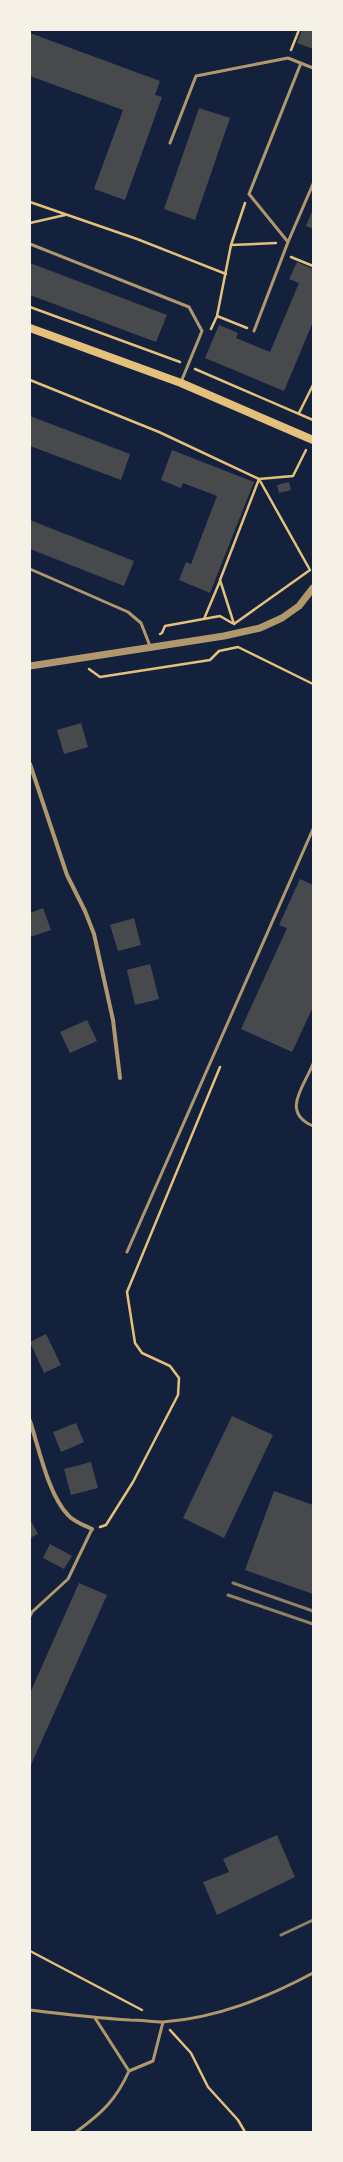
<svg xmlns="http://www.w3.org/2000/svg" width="343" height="2162" font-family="Georgia,serif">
	<rect width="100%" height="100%" fill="#14213d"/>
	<!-- building -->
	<path fill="#48494c" d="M302,30h11v19l-16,-6z
		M30,33l130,48 -5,14 7,2 -37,103 -31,-11 29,-79 -93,-34z
		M199,108l31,10 -35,102 -31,-11z
		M313,209v20l-7,-3z
		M297,262l16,7v53l-29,69 -79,-33 14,-33 19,8 -2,5 34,14 29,-69 -10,-4z
		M30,263l137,52 -11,27 -126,-47z
		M30,416l100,38 -9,26 -91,-34z
		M172,450l82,32 -44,111 -31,-13 7,-18 5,2 26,-68 -34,-13 -2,5 -20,-8z
		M289,482l2,8 -12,3 -2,-8z
		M30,520l104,41 -10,25 -94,-37z
		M81,723l7,24 -24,7 -7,-24z
		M300,879l13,6v122l-21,45 -51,-23 46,-101 -8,-3z
		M43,908l8,22 -21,7v-24z
		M134,918l7,27 -23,6 -8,-26z
		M150,964l9,35 -24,6 -8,-35z
		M87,1020l10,21 -27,12 -10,-21z
		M46,1334l15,31 -17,8 -14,-31z
		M232,1416l41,19 -49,103 -41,-20z
		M76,1423l8,19 -23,10 -8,-20z
		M91,1462l7,26 -27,7 -7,-26z
		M274,1491l39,14v89l-68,-24z
		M30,1519l8,15 -8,4z
		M50,1544l22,12 -8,13 -21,-11z
		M79,1583l28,12 -77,172v-74z
		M277,1835l18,42 -78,38 -14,-33 26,-10 -6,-13z"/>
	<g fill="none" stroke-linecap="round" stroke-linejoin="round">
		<!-- path -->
		<path stroke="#e5c07b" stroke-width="2.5" d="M291,50l8,-20
			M30,202l107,37 89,35
			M30,223l35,-8
			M231,245l45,-2
			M291,257l22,9
			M30,307l150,55
			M217,316l30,12
			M211,329l6,-13 14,-71 14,-42
			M195,369l118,51
			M30,380l129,52 100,47 34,-3 13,-26
			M299,413l14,-28
			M259,479l51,91 -76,54 -14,-44z
			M204,619l16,-38
			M160,634l2,-1 3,-7 55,-10 12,7
			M238,647l75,37
			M89,669l11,8 110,-17 9,-9 19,-4
			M100,1527l6,-2 27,-43 45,-87 1,-17 -9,-12 -28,-13 -7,-10 -8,-51 93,-225
			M30,1951l112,59
			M170,2030l21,23 17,34 30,33 7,12"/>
		<!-- service -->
		<path stroke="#b1986c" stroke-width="3" d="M170,143l26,-67 92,-18 25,10
			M288,242l25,-58
			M30,244l159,63 13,24 -21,51
			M254,331l34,-89 -39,-48 52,-131
			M30,569l98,43 13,11 9,23
			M313,1064c-10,24 -32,48 0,62
			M127,1252l186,-423
			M30,1616l2,-4 36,-33 24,-50
			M30,2010c33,4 66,8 100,10 11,0 23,2 33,2 54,-4 103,-24 150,-49
			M129,2071l24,-10 10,-39
			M76,2132c26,-19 40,-32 53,-61l-34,-53"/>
		<!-- minor -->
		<path stroke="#b1986c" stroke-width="4" d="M30,764l37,111 18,36 9,23 19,86 7,58
			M30,1421c9,27 18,73 38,94 6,7 16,10 24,14"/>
		<!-- tertiary -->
		<path stroke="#b1986c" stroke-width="7" d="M30,666l194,-30 36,-8 22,-10 17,-12 14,-18"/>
		<!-- secondary -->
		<path stroke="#e5c07b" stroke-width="8" d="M30,328l151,55 132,57"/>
		<!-- rail -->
		<path stroke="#918062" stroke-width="3" d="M233,1583l80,28
			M228,1595l85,29
			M281,1935l32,-15"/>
	</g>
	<!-- border -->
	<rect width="343" height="2162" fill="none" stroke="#f6f1e7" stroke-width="62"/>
</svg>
